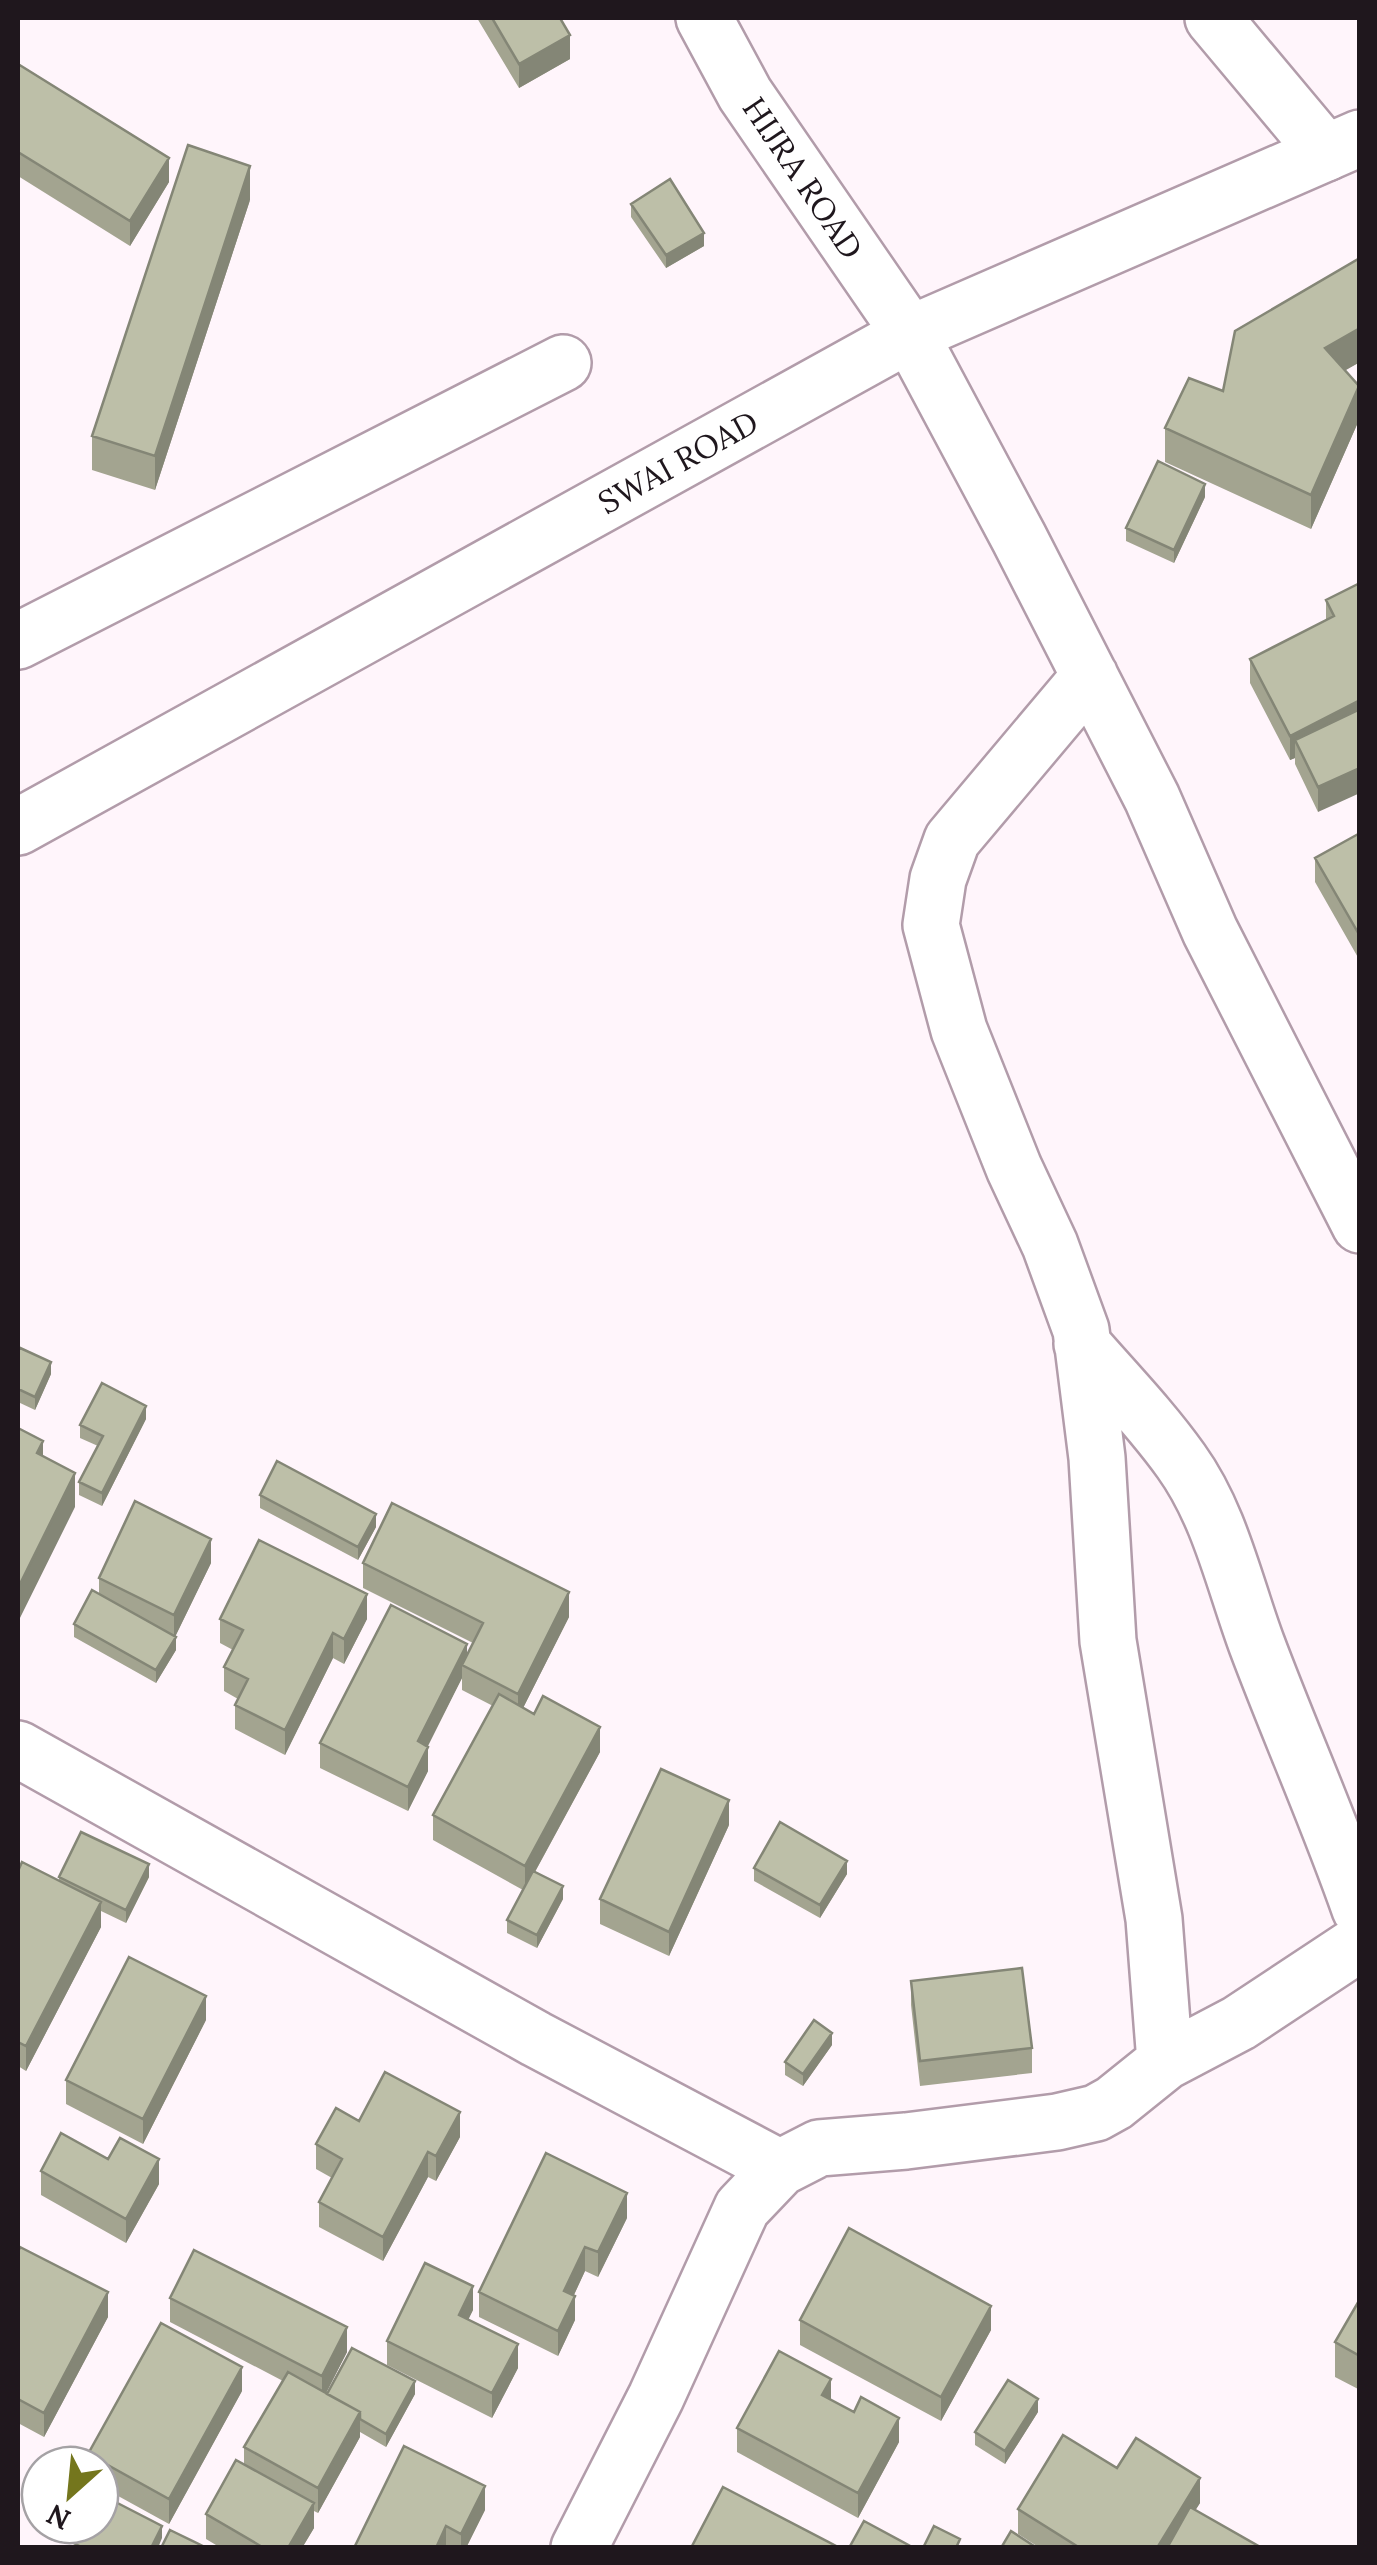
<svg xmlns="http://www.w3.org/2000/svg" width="1377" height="2565" font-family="Lora,serif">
	<rect width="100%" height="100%" fill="#fff5fb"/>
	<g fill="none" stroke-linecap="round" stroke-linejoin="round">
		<defs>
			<path id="minor" d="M704,18l41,76 165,240 109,204 133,260 58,133 150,294
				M1213,18l113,135
				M18,641l545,-278
				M1090,676l-138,164 -14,39 -7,46 28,105 55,138 36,77 31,85 16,128 11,183 46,278 11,143
				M1082,1344c33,38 70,76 99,117 39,54 53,122 76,184 33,88 72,175 103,264
				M18,1749l518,290 244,129
				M579,2548l77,-151 86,-189 38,-40 39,-20 87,-7 151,-19 39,-9 18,-10 51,-41 74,-39 121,-80"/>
			<path id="tertiary" d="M18,827l892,-493 450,-196"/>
		</defs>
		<!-- minor casing -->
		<use href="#minor" stroke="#b29caa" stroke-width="60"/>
		<!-- tertiary casing -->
		<use href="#tertiary" stroke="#b29caa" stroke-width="60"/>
		<!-- minor -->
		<use href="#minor" stroke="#fff" stroke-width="55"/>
		<!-- tertiary -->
		<use href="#tertiary" stroke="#fff" stroke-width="55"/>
	</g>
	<!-- wall -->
	<path fill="#a3a490" d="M477,18h83l10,41 -51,29z
		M18,64l151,118 -39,64 -112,-70z
		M250,200l-95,290 -63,-20v-34z
		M631,204l73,42 -38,22 -35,-51z
		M1360,362l-15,8 14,50 -48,109 -146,-67v-34l58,-37z
		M1205,497l-31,66 -48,-22v-13z
		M1360,583l-42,229 -23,-48v-6l-5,2 -40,-77v-24l76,-39v-20z
		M1360,833v128l-45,-79v-24z
		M18,1347l33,27 -16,36 -17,-8z
		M146,1419l-44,87 -23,-11v-13l19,-36 -18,-8v-13z
		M260,1495l116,32 -18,33 -98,-52z
		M211,1563l-36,74 1,13 -20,33 -82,-46v-13l25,-31v-15z
		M363,1563l206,54 -46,91 77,44 -65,120 28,27 -26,49 -30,-15v-13l16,-30 -90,-50v-25l60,-109 -31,-16v-12l-35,68 1,25 -20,40 -88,-43v-25l147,-88 6,-12 -110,-55z
		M220,1619h147l-23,45 -11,-6 -48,97 -50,-26v-24l3,-6 -14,-8v-24l9,-17 -13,-7z
		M729,1825l-60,131 -69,-32v-25z
		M754,1868l93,6 -27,44 -66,-37z
		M18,1871l41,10v-4h90l-23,46 -25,-12v16l-75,144 -8,-5z
		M911,1981l121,67v25l-112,13 -9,-81z
		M206,2020l-63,124 -77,-40v-24z
		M832,2045l-29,41 -18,-11v-13z
		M359,2121l101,16 -24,44 -8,-4 -45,84 -64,-34v-25l13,-24 -16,-9v-25z
		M108,2159l51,25 -33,59 -85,-48v-24z
		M627,2218l-29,59 -13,-6 -11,24 1,25 -17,36 -79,-39v-25z
		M18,2252l90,65 -64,120 -26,-14z
		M170,2298l177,54 -21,41 89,1 -29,53 -26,-15v5l-42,76 -4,-2v17l-12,20h-81l-15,-9v-25l38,-49v-18l39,-66 -113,-59z
		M1360,2299v91l-25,-13v-35z
		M473,2310l-5,9 50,49 -26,50 -105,-53v-24z
		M800,2320l191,10 -50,91 -141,-76z
		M242,2391l-73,133 -69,-38v-21h-12v-11z
		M831,2400l23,12 45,30 -41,76 -121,-66v-24z
		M1038,2412l-33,52 -30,-19v-13z
		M1200,2503l-5,7 67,38h-222l-22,-14v-25z
		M485,2510l-19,38h-112z"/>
	<!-- shaded-wall -->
	<path fill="#848676" d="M570,35v24l-51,29v-24z
		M169,158v24l-39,64v-25z
		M250,166v34l-95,290v-34z
		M704,233v13l-38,22v-13z
		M1360,328v34l-35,20v-34z
		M1359,386v34l-48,109v-34z
		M1205,484v13l-31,66v-13z
		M1360,700v24l-65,16v18l-5,2v-24z
		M1360,768v25l-42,19v-25z
		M51,1362v12l-16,36v-13z
		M146,1406v13l-44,87v-13z
		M43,1441v34l-6,-22z
		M75,1473v34l-57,115v-34z
		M376,1514v13l-18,33v-13z
		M211,1539v24l-37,76v-24z
		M569,1592v25l-51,101v-24z
		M367,1594v25l-23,45v-25z
		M333,1633v25l-48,97v-25z
		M176,1637v13l-20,33v-13z
		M467,1644v24l-5,-3v13l-44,88v-25z
		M600,1727v25l-75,138v-24z
		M428,1747v24l-20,40v-24z
		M729,1800v25l-60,131v-24z
		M847,1861v13l-27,44v-13z
		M149,1864v13l-23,46v-13z
		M563,1886v13l-26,49v-13z
		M101,1902v25l-75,144v-25z
		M206,1996v24l-63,124v-25z
		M832,2033v12l-29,41v-12z
		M460,2112v25l-24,44v-25z
		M428,2152v25l-45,84v-24z
		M159,2159v25l-33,59v-24z
		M627,2193v25l-29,59v-25z
		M585,2247v24l-21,45v-25z
		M473,2286v24l-14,29v-24z
		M108,2292v25l-64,120v-24z
		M575,2296v24l-17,36v-25z
		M991,2306v24l-50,91v-24z
		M347,2327v25l-25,49v-25z
		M518,2344v24l-26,50v-25z
		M242,2367v24l-73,133v-25z
		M831,2379v25l-9,-9z
		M415,2381v13l-29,53v-13z
		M1038,2399v13l-33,52v-13z
		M360,2412v25l-42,76v-25z
		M899,2418v24l-41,76v-25z
		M1200,2478v25l-28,45h-15z
		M485,2486v24l-19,38h-5v-14z
		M314,2503v25l-12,20h-14z
		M162,2526v12l-4,10h-7z
		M446,2526v22h-10z"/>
	<!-- building -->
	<path fill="#bdbfa8" stroke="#848676" stroke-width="2.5" d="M492,18h68l10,17 -51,29z
		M18,64l151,94 -39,63 -112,-69z
		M188,145l62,21 -95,290 -63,-20z
		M670,179l34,54 -38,22 -35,-51z
		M1360,258v70l-35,20 34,38 -48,109 -146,-67 24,-50 34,13 12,-60z
		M1158,461l47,23 -31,66 -48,-22z
		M1360,583v117l-70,36 -40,-77 84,-43 -8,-16z
		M1360,709v59l-42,19 -23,-47z
		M1360,833v103l-45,-78z
		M18,1347l33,15 -16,35 -17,-8z
		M102,1383l44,23 -44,87 -23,-11 24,-46 -23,-11z
		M18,1428l25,13 -6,12 38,20 -57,115z
		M277,1461l99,53 -18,33 -98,-52z
		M135,1501l76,38 -37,76 -75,-37z
		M392,1503l177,89 -51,102 -56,-29 21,-42 -120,-60z
		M259,1540l108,54 -23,45 -11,-6 -48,97 -50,-25 13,-26 -24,-12 19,-37 -23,-11z
		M92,1590l84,47 -20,33 -82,-46z
		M391,1605l76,39 -49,97 10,6 -20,40 -88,-44z
		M499,1694l35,20 9,-18 57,31 -75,139 -92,-51z
		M661,1769l68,31 -60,132 -69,-33z
		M780,1822l67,39 -27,44 -66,-37z
		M81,1832l68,32 -23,46 -67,-33z
		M22,1862l79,40 -75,144 -8,-4v-171z
		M533,1871l30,15 -26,49 -30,-15z
		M129,1957l77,39 -63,123 -77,-39z
		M1022,1968l10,80 -112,13 -9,-80z
		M814,2020l18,13 -29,41 -18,-12z
		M385,2072l75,40 -24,44 -8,-4 -45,85 -64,-35 23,-43 -26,-15 20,-36 23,13z
		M61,2133l47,26 12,-21 39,21 -33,60 -85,-48z
		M546,2153l81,40 -29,59 -13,-5 -21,44 11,5 -17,35 -79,-39z
		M849,2228l142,78 -50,91 -141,-77z
		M20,2247l88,45 -64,121 -26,-14v-147z
		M194,2250l153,77 -25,49 -152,-78z
		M425,2263l48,23 -14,29 59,29 -26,49 -105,-52z
		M1360,2299v57l-25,-14z
		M161,2323l81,44 -73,132 -81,-45z
		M352,2348l63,33 -29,53 -26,-15v-7l-33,-18z
		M779,2351l52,28 -9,16 32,17 7,-15 38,21 -41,75 -121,-65z
		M288,2372l72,40 -42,76 -74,-41z
		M1008,2380l30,19 -33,52 -30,-19z
		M1063,2435l54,33 19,-30 64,40 -43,70h-77l-62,-39z
		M404,2446l81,40 -24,48 -15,-8 -10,22h-82z
		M236,2460l78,43 -26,45h-24l-58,-34z
		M723,2487l117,61h-149z
		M100,2494l62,32 -11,22h-68l-13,-7 8,-16h22z
		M1190,2507l72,41h-95z
		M864,2521l50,27h-65z
		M934,2526l26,13 -4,9h-33z
		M170,2530l37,18h-46z
		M1011,2531l26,17h-36z"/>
	<g text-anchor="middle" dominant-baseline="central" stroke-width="8" stroke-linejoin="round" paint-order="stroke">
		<!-- street labels -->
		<g font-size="32" fill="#1f171d" stroke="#fff">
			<text transform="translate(803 178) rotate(56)">HIJRA ROAD</text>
			<text transform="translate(678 462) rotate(-29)">SWAI ROAD</text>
		</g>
	</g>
	<!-- border -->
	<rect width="1377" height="2565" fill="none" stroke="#1f171d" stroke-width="40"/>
	<!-- north arrow -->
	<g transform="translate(70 2495) rotate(207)"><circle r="48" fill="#ffffff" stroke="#a5a2a5" stroke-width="2.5"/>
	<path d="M0-8L18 38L0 25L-18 38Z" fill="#74761d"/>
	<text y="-15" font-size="28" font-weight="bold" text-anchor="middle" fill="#1f171d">N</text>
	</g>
</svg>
